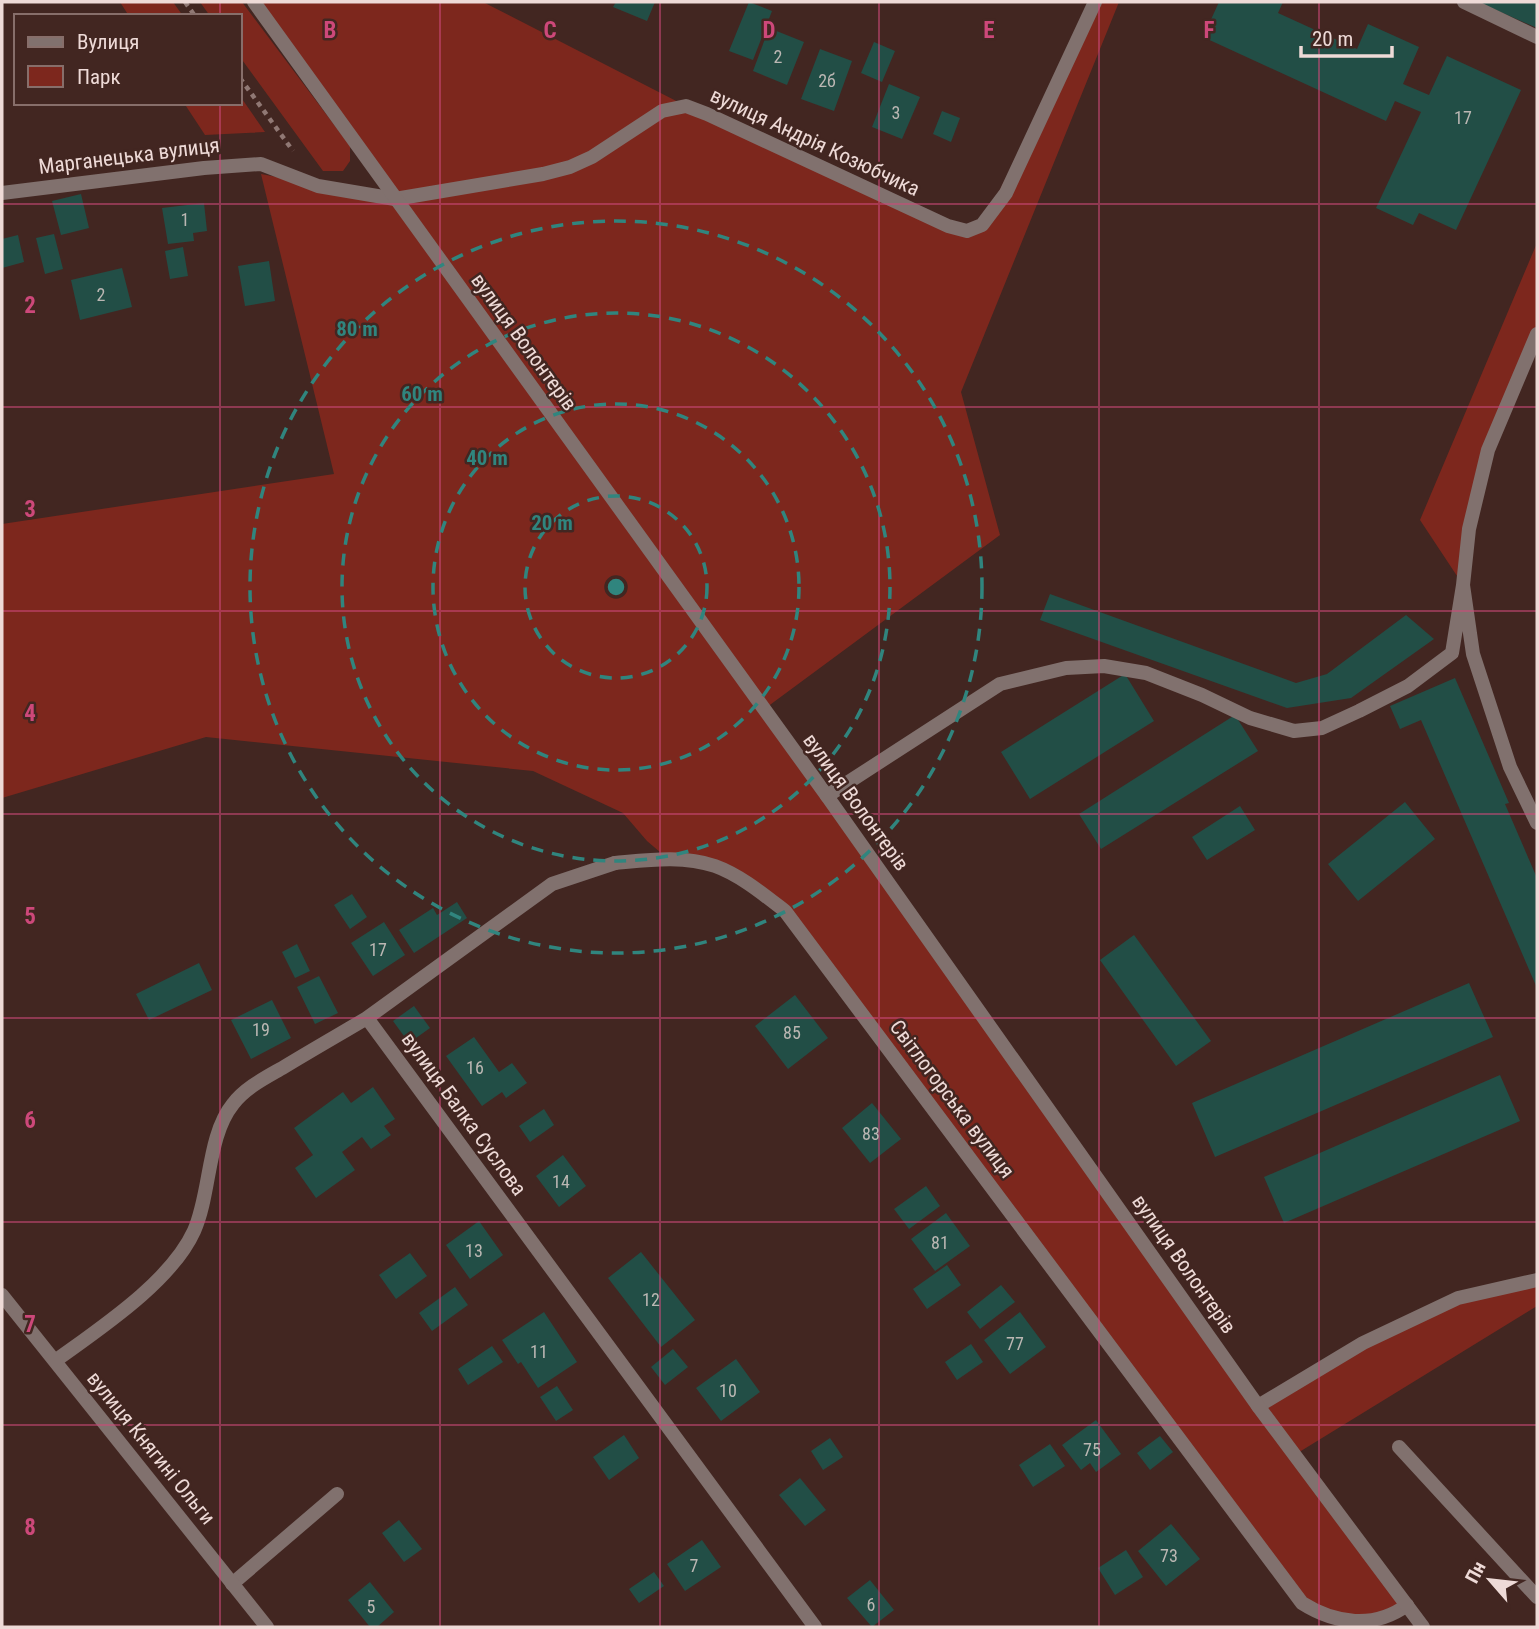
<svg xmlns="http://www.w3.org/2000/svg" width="1539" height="1629" font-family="'Roboto Condensed',sans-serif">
	<rect width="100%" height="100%" fill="#422621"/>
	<!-- green -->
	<path fill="#7d271d" d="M120,2h53l10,14h-54z
		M200,2h42l108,144v15l-7,10h-20l-83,-114v-41h-30z
		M254,2h229l203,104 262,120 34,-1 113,-223h24l-158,390 39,143 -237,175 495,695 200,-107 79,-18v26l-241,148 111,151 -38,20 -67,-22 -517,-692 -71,-45 -47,-8 -20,-17 -24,-28 -90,-42 -327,-34 -204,61v-274l332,-50 -73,-300 133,25z
		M240,96l25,36 -60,3 -21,-32h56z
		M1537,243v92l-49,115 -25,135 -43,-65z"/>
	<!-- building -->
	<path fill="#224e46" d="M616,2h39l-8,19 -34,-14z
		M749,2l23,9 -19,49 -24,-9z
		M1219,2h64l-5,11 79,36 11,-25 51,23 -16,37 26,11 18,-39 74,34 -65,140 -37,-17 -6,12 -37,-17 45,-96 -26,-11 -9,20 -183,-84z
		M1478,2h59v26z
		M769,28l35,14 -17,43 -34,-14z
		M874,42l21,9 -13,31 -21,-9z
		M820,49l32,12 -18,50 -33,-12z
		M889,84l31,13 -18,42 -30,-12z
		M942,111l18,7 -9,24 -18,-8z
		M81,194l8,34 -28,7 -9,-34z
		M204,203l3,28 -14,2 1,8 -26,3 -6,-36z
		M54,234l9,35 -18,5 -9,-36z
		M18,235l6,27 -22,6v-29z
		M183,247l5,29 -18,3 -5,-28z
		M269,261l6,40 -30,5 -7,-40z
		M122,268l10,39 -52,13 -9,-40z
		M1050,594l246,89 31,-9 79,-59 28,24 -83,59 -64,10 -247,-88z
		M1125,674l29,47 -124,78 -29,-47z
		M1455,678l54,125 -4,1 32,74v110l-116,-268 -21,9 -10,-23z
		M1235,715l23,36 -157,98 -22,-35z
		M1405,802l30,37 -77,62 -30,-37z
		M1240,806l15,24 -48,30 -15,-23z
		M352,894l15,23 -17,12 -16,-24z
		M457,902l10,16 -53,35 -15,-23 34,-22 4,7z
		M384,922l21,33 -32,21 -22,-33z
		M1134,935l77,106 -35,25 -76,-106z
		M297,944l13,27 -15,7 -13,-26z
		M199,963l13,27 -63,30 -13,-26z
		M319,976l19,37 -23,11 -18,-37z
		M1469,983l24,54 -278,120 -23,-54z
		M795,995l33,43 -40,31 -33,-43z
		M272,1000l19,38 -40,21 -20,-39z
		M414,1006l16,22 -21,15 -16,-22z
		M474,1037l25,35 13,-9 15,20 -21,15 -4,-6 -20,14 -36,-50z
		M1500,1075l20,46 -236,102 -20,-46z
		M373,1087l22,32 -11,7 7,9 -20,14 -9,-12 -20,15 13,18 -39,28 -21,-30 18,-13 -19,-27 49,-36 8,11z
		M872,1103l29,36 -31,24 -28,-35z
		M544,1109l10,16 -24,17 -11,-16z
		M563,1155l23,31 -27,21 -23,-31z
		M926,1186l14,20 -31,23 -15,-20z
		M946,1213l24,33 -35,25 -24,-32z
		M479,1221l24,34 -33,24 -24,-34z
		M641,1252l54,68 -34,27 -53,-69z
		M410,1253l17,23 -31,23 -17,-24z
		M947,1265l14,20 -34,24 -14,-20z
		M1001,1285l14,17 -35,27 -13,-17z
		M455,1287l13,18 -36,26 -13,-18z
		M544,1312l33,50 -39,26 -17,-26 -3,2 -16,-24z
		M1020,1312l26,35 -36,27 -26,-34z
		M971,1344l12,18 -26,18 -12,-18z
		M492,1346l11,16 -35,23 -10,-16z
		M673,1349l15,18 -23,18 -14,-18z
		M736,1359l24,33 -39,29 -25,-33z
		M557,1386l16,24 -17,11 -16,-24z
		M1096,1420l25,34 -25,18 -6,-9 -9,7 -19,-25z
		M624,1435l15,23 -30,22 -16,-23z
		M1160,1436l13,16 -23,18 -13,-17z
		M830,1438l13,19 -20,13 -12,-19z
		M1050,1444l15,22 -32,21 -14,-22z
		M800,1478l26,32 -21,16 -26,-31z
		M399,1520l23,29 -18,13 -22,-29z
		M1171,1524l29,35 -34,27 -28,-35z
		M702,1540l19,27 -36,24 -18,-27z
		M1126,1550l17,27 -28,18 -17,-27z
		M654,1572l10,14 -25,17 -10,-14z
		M870,1580l24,30 -22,17 -25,-29z
		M370,1582l24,30 -17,15h-7l-22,-27z"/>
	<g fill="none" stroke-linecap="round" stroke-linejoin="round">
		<!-- path -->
		<path stroke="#907874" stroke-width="4.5" stroke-dasharray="5 5" stroke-linecap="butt" d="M185,2l10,14
			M240,78l53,73"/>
		<!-- service -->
		<path stroke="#81716e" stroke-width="14" d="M1464,2l73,35
			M1399,1447l138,150
			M232,1584l105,-90"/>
		<!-- pedestrian -->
		<path stroke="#81716e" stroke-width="14" d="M615,863c33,-3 68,-8 100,3 25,9 48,28 70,45l517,692c33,21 73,26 105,2"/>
		<!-- minor -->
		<path stroke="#81716e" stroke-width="14" d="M2,193l202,-25 57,-4 57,22 77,13 148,-25 27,-7 22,-10 70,-46 24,-5 21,8 241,112 19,5 15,-6 24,-32 89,-191
			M1537,334l-49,116 -19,79 -6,56 10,69 37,113 27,56
			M827,796l173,-112 66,-16 38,-2 42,7 56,22 48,23 44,13 28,-3 37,-17 49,-25 44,-33 11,-68
			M367,1018l185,-134 63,-21
			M2,1295l265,332
			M55,1361c44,-32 116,-79 139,-130 17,-38 13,-95 39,-127 13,-17 34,-27 51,-37 28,-17 56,-33 83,-49l448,609
			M1258,1406l105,-63 95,-45 79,-18"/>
		<!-- tertiary -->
		<path stroke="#81716e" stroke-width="14" d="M254,2l573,794 431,610 165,221"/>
	</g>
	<!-- grid -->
	<path fill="none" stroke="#cd487a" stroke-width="2" stroke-opacity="0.55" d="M220,2v14M440,2v1625M660,2v1625M879,2v1625M1099,2v1625M1319,2v1625M220,103v1524M2,204h1535M2,407h1535M2,611h1535M2,814h1535M2,1018h1535M2,1222h1535M2,1425h1535"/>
	<!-- distance rings -->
	<g fill="none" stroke="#30857e" stroke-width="3.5" stroke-dasharray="12 9">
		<circle cx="616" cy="587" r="91"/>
		<circle cx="616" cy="587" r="183"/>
		<circle cx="616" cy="587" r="274"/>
		<circle cx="616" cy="587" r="366"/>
	</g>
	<g text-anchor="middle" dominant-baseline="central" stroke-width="5" stroke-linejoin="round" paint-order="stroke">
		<!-- number labels -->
		<g font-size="18" fill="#bbb7b3">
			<text x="778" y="56">2</text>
			<text x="827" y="80">2б</text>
			<text x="896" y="112">3</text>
			<text x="1463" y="117">17</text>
			<text x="185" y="219">1</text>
			<text x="101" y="294">2</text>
			<text x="378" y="949">17</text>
			<text x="261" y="1029">19</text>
			<text x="792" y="1032">85</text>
			<text x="475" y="1067">16</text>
			<text x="871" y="1133">83</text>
			<text x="561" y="1181">14</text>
			<text x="940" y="1242">81</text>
			<text x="474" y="1250">13</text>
			<text x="651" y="1299">12</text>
			<text x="1015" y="1343">77</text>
			<text x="539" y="1351">11</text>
			<text x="728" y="1390">10</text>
			<text x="1092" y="1449">75</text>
			<text x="1169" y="1555">73</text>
			<text x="694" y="1565">7</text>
			<text x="871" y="1604">6</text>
			<text x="371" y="1606">5</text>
		</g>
		<!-- street labels -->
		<g font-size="21" fill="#eedad7" stroke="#422621">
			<text transform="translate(815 142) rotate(25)">вулиця Андрія Козюбчика</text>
			<text transform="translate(129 156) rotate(-7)">Марганецька вулиця</text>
			<text transform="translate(524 342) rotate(54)">вулиця Волонтерів</text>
			<text transform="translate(856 802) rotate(54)">вулиця Волонтерів</text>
			<text transform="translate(952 1099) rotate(53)">Світлогорська вулиця</text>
			<text transform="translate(464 1114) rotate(54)">вулиця Балка Суслова</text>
			<text transform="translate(1184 1264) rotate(55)">вулиця Волонтерів</text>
			<text transform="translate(151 1448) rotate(51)">вулиця Княгині Ольги</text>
		</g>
	</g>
	<g font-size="23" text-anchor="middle" font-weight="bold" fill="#cd487a" stroke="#422621" stroke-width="5" stroke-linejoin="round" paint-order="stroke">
		<text x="330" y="38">B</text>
		<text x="550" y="38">C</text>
		<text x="769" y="38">D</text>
		<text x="989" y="38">E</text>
		<text x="1209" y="38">F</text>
		<text x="30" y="313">2</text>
		<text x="30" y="517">3</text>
		<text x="30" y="721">4</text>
		<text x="30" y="924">5</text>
		<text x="30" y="1128">6</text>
		<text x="30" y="1332">7</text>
		<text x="30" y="1535">8</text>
	</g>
	<circle cx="616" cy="587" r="10" fill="#30857e" stroke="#422621" stroke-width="3.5"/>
	<g font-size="21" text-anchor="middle" font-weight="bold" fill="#30857e" stroke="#422621" stroke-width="5" stroke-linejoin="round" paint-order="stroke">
		<text x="357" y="336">80 m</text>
		<text x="422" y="401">60 m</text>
		<text x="487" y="465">40 m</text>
		<text x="552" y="530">20 m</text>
	</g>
	<!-- border -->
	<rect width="1539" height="1629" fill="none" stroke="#eedad7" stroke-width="7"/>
	<!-- legend -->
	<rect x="14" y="14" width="228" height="91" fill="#422621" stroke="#876e6a" stroke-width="2"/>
	<rect x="28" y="37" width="35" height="10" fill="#81716e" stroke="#876e6a" stroke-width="2"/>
	<text x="77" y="49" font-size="21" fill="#eedad7">Вулиця</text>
	<rect x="28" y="66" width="35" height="21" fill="#7d271d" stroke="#876e6a" stroke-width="2"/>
	<text x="77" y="84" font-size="21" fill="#eedad7">Парк</text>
	<!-- north arrow -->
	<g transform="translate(1490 1580) rotate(298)" stroke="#422621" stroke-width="5" paint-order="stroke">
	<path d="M0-5L12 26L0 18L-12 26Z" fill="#eedad7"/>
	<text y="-10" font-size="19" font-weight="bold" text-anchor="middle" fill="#eedad7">Пн</text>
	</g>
	<!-- scale -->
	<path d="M1301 46v10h91v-10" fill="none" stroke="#eedad7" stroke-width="3.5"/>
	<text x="1312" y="46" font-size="21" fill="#eedad7" stroke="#422621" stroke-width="5" paint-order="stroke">20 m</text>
</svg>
